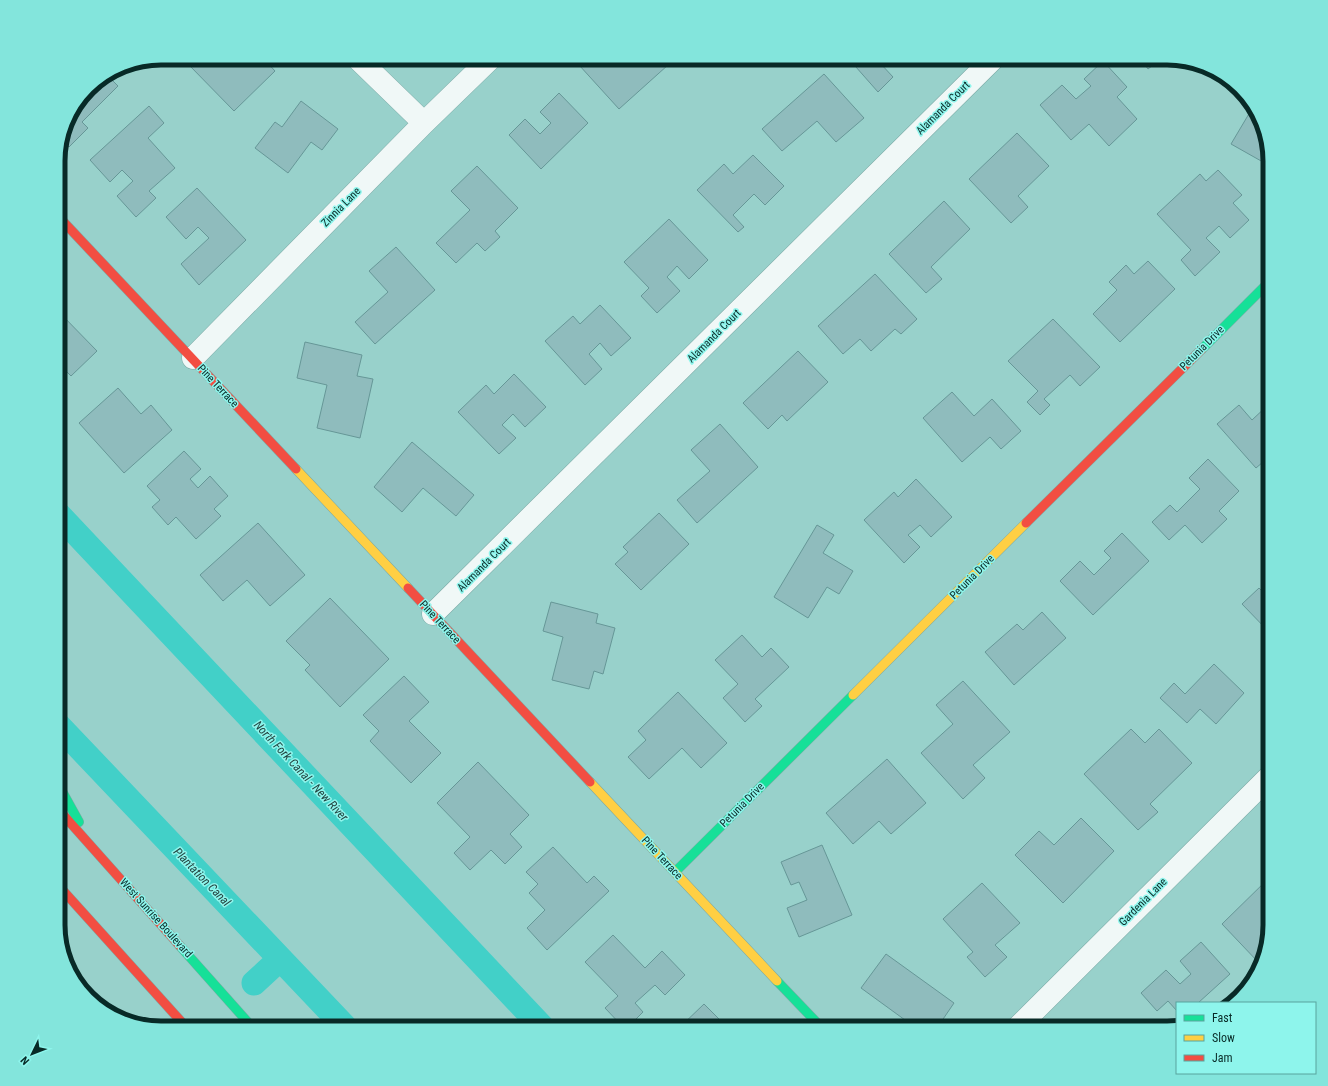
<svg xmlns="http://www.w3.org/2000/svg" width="1328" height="1086" font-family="'Roboto Condensed',sans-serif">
	<rect width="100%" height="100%" fill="#98d1cb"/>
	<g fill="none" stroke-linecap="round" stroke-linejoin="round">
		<!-- canal -->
		<path stroke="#42d0c8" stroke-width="25" d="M58,514l485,514
			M58,725l288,303
			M254,983l26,-24"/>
	</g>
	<!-- building -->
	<path fill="#8fbcbd" stroke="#669797" d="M196,58h43l7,8 8,-8h9l12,13 -41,40 -45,-46z
		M587,58h17l5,6 7,-6h45l7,7 -49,44 -40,-44z
		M848,58h38l-6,5 13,14 -15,15z
		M895,58h16l-9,8z
		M1140,58h22l-14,11z
		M1166,58h2l11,2 -7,5z
		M1103,61l24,26 -10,10 20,22 -28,27 -20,-22 -18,16 -31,-35 22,-20 14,14 15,-13 -7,-7z
		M824,74l40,44 -28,24 -19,-21 -35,30 -20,-22z
		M107,75l11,11 -36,36 6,6 -19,19 -7,-7 7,-25 24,-31z
		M559,93l29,30 -47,46 -32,-34 16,-16 15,15 11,-11 -11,-11z
		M301,101l37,28 -16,21 -11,-8 -23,31 -33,-25 20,-26 7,5z
		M149,106l15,17 -16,15 27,30 -26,23 7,7 -20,19 -19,-21 16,-15 -11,-11 -12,12 -20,-22z
		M1253,107l7,8 10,46v5l-39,-22z
		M1017,133l32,33 -31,30 10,11 -17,16 -42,-44z
		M753,155l31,31 -19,19 -11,-11 -21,21 11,12 -6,5 -41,-42 27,-26 9,10z
		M477,166l41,42 -23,23 5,6 -15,14 -8,-8 -21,20 -20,-20 34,-33 -19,-19z
		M1218,170l24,25 -9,8 16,17 -19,18 -11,-12 -13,12 14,14 -25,24 -14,-16 10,-10 -34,-36 43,-40 6,7z
		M197,188l49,52 -47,45 -18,-21 28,-26 -11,-11 -12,12 -20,-22z
		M944,201l26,28 -39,38 11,12 -16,14 -37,-39z
		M669,219l39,41 -19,19 -12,-13 -10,11 13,14 -23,22 -16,-17 8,-8 -25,-26z
		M396,247l39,43 -60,54 -20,-22 33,-30 -19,-21z
		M1148,261l27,28 -55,53 -27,-28 24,-24 -8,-8 17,-17 8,9z
		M875,274l42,45 -16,15 -6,-5 -24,22 -11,-12 -17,15 -25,-28z
		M600,305l31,33 -20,18 -11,-13 -11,11 13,15 -17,16 -40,-44 28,-25 7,8z
		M58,311l39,40 -26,25 -13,-13z
		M1053,319l47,48 -20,19 -10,-11 -26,24 6,6 -10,10 -13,-13 11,-11 -30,-30z
		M305,342l57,13 -5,21 16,3 -13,59 -43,-10 10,-43 -30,-7z
		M798,351l30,31 -41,39 -5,-6 -14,14 -25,-26z
		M514,374l32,33 -21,20 -12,-13 -11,11 14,13 -17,16 -41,-42 28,-27 8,9z
		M118,388l23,26 10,-9 21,25 -48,43 -45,-50z
		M1270,390v66l-14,12 -39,-44 22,-19 13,15 16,-15 -7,-7z
		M952,392l22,24 18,-17 29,32 -20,18 -11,-12 -28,25 -39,-44z
		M720,424l38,43 -61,56 -20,-23 33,-29 -19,-21z
		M412,442l62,53 -18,21 -33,-28 -21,24 -28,-25z
		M184,451l17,18 -11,10 8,9 12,-12 18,20 -14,13 7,7 -25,23 -20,-22 -8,8 -16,-18 8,-7 -13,-14z
		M1208,459l31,32 -20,20 8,8 -25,24 -17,-18 -16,15 -17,-18 18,-17 7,7 23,-23 -11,-11z
		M916,479l36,38 -21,20 -11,-12 -12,10 12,12 -16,16 -40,-43 30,-28 4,5z
		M659,513l30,31 -48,46 -26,-26 13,-12 -5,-5z
		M258,523l47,52 -35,31 -23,-26 -24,21 -23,-26z
		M817,525l17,10 -11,18 30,18 -14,23 -12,-7 -19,31 -34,-21z
		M1122,533l27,28 -56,54 -33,-34 20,-20 14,14 17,-17 -7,-7z
		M1259,588l11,11v34l-28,-29z
		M330,598l59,61 -49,48 -35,-37 5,-5 -24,-24z
		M551,602l47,12 -2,9 19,5 -12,46 -9,-3 -5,18 -37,-9 11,-43 -20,-6z
		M1042,612l24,26 -52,47 -29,-33 32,-28 6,6z
		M742,635l20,22 9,-9 18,19 -34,32 7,7 -17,16 -22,-24 15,-14 -23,-24z
		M1214,664l30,29 -28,31 -16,-15 -13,14 -27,-25 14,-15 11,11z
		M404,676l25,26 -20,19 32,32 -30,30 -41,-42 9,-10 -16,-16z
		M963,681l47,51 -37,33 12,13 -22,21 -42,-46 32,-29 -17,-19z
		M678,692l49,51 -26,25 -19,-20 -33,31 -21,-22 18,-17 -8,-9z
		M1131,729l14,14 14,-14 33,34 -42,41 8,8 -20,18 -54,-56z
		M887,759l39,44 -35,31 -12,-13 -26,23 -27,-31z
		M478,762l51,53 -19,19 12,13 -17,17 -14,-14 -21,20 -16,-17 16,-16 -33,-34z
		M1081,818l33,33 -51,52 -48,-48 24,-24 15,14z
		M822,845l30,70 -53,22 -12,-29 20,-8 -8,-18 -8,3 -10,-23z
		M553,847l34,36 7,-7 15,15 -62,59 -20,-22 18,-18 -16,-17 9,-9 -12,-12z
		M1270,877v49l-7,33 -4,4 -37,-39z
		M982,883l38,40 -25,22 12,12 -22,20 -18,-20 6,-5 -30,-33z
		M613,935l32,33 17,-17 23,24 -20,20 -10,-10 -20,18 8,9 -16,16h-3l-19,-20 13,-12 -33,-34z
		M1201,942l29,32 -32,29h-21v8l-9,-10 -11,10 -16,-18 25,-23 14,14 11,-10 -11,-13z
		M886,954l68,49 -17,25h-21l-55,-40z
		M704,1004l20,20 -5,4h-40z
		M1128,1021l7,7h-15z"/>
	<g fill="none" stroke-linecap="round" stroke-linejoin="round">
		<defs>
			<path id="street" d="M357,58l67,65
				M193,358l231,-235 67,-65
				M433,614l561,-556
				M1017,1028l253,-252"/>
			<path id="fast" d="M1202,349l68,-68
				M58,784l21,38
				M675,872l178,-177
				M180,946l73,82
				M777,981l45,47"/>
			<path id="slow" d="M296,469l112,119
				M853,695l173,-172
				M590,782l187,199"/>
			<path id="jam" d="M58,216l238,253
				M1026,523l176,-174
				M408,588l182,194
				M58,809l122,137
				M58,885l129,143"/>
		</defs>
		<!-- street casing -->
		<use href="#street" stroke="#7baaa6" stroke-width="23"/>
		<!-- fast casing -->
		<use href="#fast" stroke="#7baaa6" stroke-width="10"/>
		<!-- slow casing -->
		<use href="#slow" stroke="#7baaa6" stroke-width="10"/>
		<!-- jam casing -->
		<use href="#jam" stroke="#7baaa6" stroke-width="10"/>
		<!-- street -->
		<use href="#street" stroke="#f0f8f7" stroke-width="22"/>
		<!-- fast -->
		<use href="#fast" stroke="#16e098" stroke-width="9"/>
		<!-- slow -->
		<use href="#slow" stroke="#ffcf43" stroke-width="9"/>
		<!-- jam -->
		<use href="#jam" stroke="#f24e42" stroke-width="9"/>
	</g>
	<g text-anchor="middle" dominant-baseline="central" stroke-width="3" stroke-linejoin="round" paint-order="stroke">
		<!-- street labels -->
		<g font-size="11" fill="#082a27" stroke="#8ef5ec">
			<text transform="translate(943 108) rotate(-45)">Alamanda Court</text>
			<text transform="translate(341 207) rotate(-45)">Zinnia Lane</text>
			<text transform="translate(714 336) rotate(-45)">Alamanda Court</text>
			<text transform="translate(1202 348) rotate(-45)">Petunia Drive</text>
			<text transform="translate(218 386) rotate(47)">Pine Terrace</text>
			<text transform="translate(484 565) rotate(-45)">Alamanda Court</text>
			<text transform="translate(972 577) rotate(-45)">Petunia Drive</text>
			<text transform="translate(440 622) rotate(47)">Pine Terrace</text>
			<text transform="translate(742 805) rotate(-45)">Petunia Drive</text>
			<text transform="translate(662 858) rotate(47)">Pine Terrace</text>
			<text transform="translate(1143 902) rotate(-45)">Gardenia Lane</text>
			<text transform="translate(156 918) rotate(48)">West Sunrise Boulevard</text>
		</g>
		<!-- water labels -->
		<g font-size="12" font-style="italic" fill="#22423f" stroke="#8ef5ec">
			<text transform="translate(301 771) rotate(47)">North Fork Canal - New River</text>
			<text transform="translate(202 877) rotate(46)">Plantation Canal</text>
		</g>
	</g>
	<!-- crop -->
	<path d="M0 0H1328V1086H0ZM161 65H1167A96 96 0 0 1 1263 161V925A96 96 0 0 1 1167 1021H161A96 96 0 0 1 65 925V161A96 96 0 0 1 161 65Z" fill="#83e5dc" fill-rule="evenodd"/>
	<path fill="none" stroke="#082a27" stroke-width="5" d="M161 65H1167A96 96 0 0 1 1263 161V925A96 96 0 0 1 1167 1021H161A96 96 0 0 1 65 925V161A96 96 0 0 1 161 65Z"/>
	<!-- legend -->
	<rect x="1176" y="1002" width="140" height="72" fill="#8ef5ec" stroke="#58a49d"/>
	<rect x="1184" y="1015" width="20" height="6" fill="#16e098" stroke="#58a49d"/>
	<text x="1212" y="1022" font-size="12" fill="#082a27">Fast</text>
	<rect x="1184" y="1035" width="20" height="6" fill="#ffcf43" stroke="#58a49d"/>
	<text x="1212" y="1042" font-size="12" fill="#082a27">Slow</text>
	<rect x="1184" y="1055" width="20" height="6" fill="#f24e42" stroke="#58a49d"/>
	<text x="1212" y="1062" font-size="12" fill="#082a27">Jam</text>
	<!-- north arrow -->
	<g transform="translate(32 1054) rotate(227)" stroke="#8ef5ec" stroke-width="3" paint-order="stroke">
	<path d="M0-3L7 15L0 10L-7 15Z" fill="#082a27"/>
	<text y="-6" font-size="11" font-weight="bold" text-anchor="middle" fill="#082a27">N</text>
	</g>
</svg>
